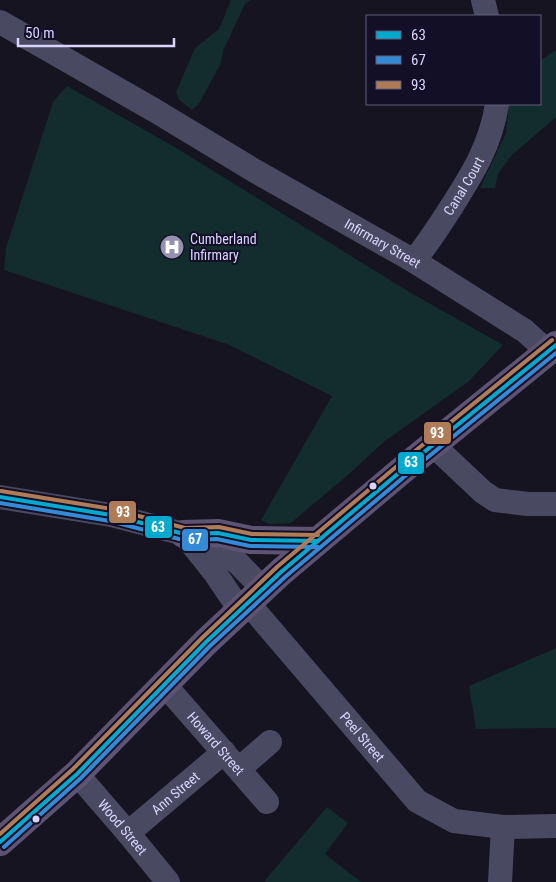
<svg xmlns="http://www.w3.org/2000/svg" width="556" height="882" font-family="'Roboto Condensed',sans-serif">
	<rect width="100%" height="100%" fill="#161421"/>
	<!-- green -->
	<path fill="#132c2d" d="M231,0h20l-6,4 -22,47 -2,12 -21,39 -8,8 -13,-10 -3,-8 19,-44 24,-19z
		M556,50v67l-45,39 -13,18 -3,14h-15l26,-55 2,-21 -2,-8h34v-43z
		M67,86l106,60 238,147 92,52 -35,37 -83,59 -36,33 -58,49 -22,1 -8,-4 71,-124 -105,-52 -223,-74 2,-22 47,-146z
		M556,648v80l-80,1 -7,-43z
		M327,807l21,16 -23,31 36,28h-96l1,-3z"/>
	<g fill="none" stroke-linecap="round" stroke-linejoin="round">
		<!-- minor -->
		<g stroke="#4a4962" stroke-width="24">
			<path d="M483,0l4,16"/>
			<path id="s1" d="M0,22l154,88 101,61 159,90 111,70 23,21"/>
			<path id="s2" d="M414,261c14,-18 26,-36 38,-55 21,-33 39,-62 45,-102"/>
			<path d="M433,445l50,47 12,8 33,4h28"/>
			<path d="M0,497l111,18 73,19 25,8 29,21 25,26"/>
			<path d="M184,534l31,39 25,37"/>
			<path id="s3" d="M248,603l169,198 37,20 49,6 53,-1"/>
			<path id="s4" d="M164,684l103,118"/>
			<path d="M239,769l31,-27"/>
			<path id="s5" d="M77,774l51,59 40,49"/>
			<path id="s6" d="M128,833l96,-81"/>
			<path d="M500,882l3,-55"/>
		</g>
		<!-- major -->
		<path stroke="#5e5373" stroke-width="28" d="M184,534l34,-1 33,7 67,1
			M0,842l77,-68 129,-132 75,-70 132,-111 143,-116"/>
		<defs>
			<path id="bus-1" d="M0,497l111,18 73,19 34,-1 33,7 67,1
				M0,842l77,-68 129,-132 75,-70 132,-111 143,-116"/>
			<path id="bus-2" d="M0,503l110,18 73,19 34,-1 33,7 68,1
				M4,847l77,-69 129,-132 75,-69 132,-111 139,-113"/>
			<path id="bus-3" d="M1,491l111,18 73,19 34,-1 33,7 66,1
				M0,834l73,-65 129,-131 75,-71 132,-111 143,-116"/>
		</defs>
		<!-- bus-1 casing -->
		<use href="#bus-1" stroke="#130f26" stroke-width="8"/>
		<!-- bus-2 casing -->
		<use href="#bus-2" stroke="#130f26" stroke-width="8"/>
		<!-- bus-3 casing -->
		<use href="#bus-3" stroke="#130f26" stroke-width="8"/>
		<!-- bus-1 -->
		<use href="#bus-1" stroke="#00a9ce" stroke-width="4"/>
		<!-- bus-2 -->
		<use href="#bus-2" stroke="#338bd7" stroke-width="4"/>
		<!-- bus-3 -->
		<use href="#bus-3" stroke="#b07c57" stroke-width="4"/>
	</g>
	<!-- icons -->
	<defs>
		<symbol id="hospital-disc" viewBox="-11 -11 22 22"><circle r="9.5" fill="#9591b1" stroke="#130f26"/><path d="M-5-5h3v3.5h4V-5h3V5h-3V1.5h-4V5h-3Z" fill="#fff"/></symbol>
	</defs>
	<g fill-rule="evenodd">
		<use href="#hospital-disc" x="158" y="233" width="28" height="28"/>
	</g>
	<!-- markers -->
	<g fill="#d9d4ff" stroke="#130f26" stroke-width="2">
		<circle cx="373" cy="486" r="4.5"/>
		<circle cx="36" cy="819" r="4.5"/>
	</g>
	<g text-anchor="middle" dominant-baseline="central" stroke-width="4" stroke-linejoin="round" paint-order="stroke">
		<!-- street labels -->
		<g font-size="14" fill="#d9d4ff" stroke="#130f26">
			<text stroke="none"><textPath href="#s2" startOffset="90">Canal Court</textPath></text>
			<text stroke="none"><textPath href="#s1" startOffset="442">Infirmary Street</textPath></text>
			<text stroke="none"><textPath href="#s3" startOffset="176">Peel Street</textPath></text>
			<text stroke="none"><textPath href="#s4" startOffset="79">Howard Street</textPath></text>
			<text stroke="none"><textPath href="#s6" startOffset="62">Ann Street</textPath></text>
			<text stroke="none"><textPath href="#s5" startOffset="70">Wood Street</textPath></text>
		</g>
		<!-- poi labels -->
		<g font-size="14" fill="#d9d4ff" stroke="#130f26" text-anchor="start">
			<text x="190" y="239">Cumberland<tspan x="190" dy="16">Infirmary</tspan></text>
		</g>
	</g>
	<g stroke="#130f26" stroke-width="2">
		<rect x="423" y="421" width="29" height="24" rx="5" fill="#b07c57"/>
		<rect x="397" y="451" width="28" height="24" rx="5" fill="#00a9ce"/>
		<rect x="108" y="500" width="29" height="24" rx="5" fill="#b07c57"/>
		<rect x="144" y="515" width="29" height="24" rx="5" fill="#00a9ce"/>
		<rect x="181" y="528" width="28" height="24" rx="5" fill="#338bd7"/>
	</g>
	<g font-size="14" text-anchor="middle" font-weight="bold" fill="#fff">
		<text x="437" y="438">93</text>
		<text x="411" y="467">63</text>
		<text x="123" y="517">93</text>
		<text x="158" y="532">63</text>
		<text x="195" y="544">67</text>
	</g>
	<!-- legend -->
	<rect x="366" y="15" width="175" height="90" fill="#130f26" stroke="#625e7d"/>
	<rect x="376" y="31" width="25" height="8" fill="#00a9ce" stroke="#625e7d"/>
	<text x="411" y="40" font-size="15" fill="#d9d4ff">63</text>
	<rect x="376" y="56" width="25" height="8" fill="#338bd7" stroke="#625e7d"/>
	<text x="411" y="65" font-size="15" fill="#d9d4ff">67</text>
	<rect x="376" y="81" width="25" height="8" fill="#b07c57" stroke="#625e7d"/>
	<text x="411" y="90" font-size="15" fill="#d9d4ff">93</text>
	<!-- scale -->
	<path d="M18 38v8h156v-8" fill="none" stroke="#d9d4ff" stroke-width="2.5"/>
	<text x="25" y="38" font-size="15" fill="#d9d4ff" stroke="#130f26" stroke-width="4" paint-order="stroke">50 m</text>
</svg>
